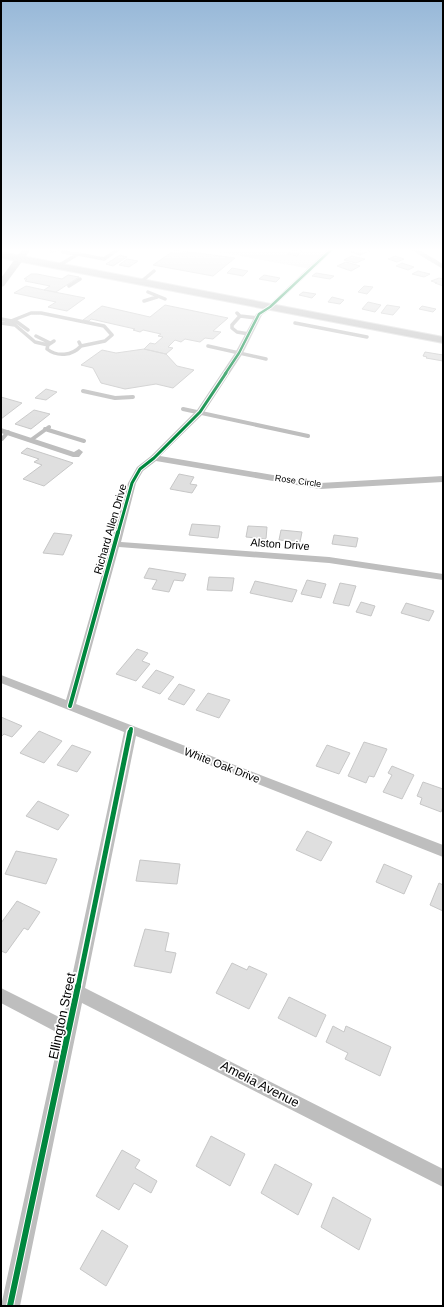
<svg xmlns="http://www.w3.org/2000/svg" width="444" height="1307" font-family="Arial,sans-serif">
	<rect width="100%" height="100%" fill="#fff"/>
	<!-- green -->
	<path fill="#ececec" d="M197,248h137l-23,21z"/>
	<!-- building -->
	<path fill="#dfdfdf" stroke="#c7c7c7" d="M49,248h28v1l-27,3z
		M360,248h1l9,3 -10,4 -9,-3z
		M175,250l60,8 -22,18 -60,-11z
		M293,250l9,1 -5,5 -10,-2z
		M120,255l7,2 -14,9 -7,-2z
		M352,256l13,3 -9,4 -12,-3z
		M395,256l9,3 -7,3 -9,-3z
		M127,259l11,2 -9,6 -10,-2z
		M346,262l14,4 -9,5 -14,-5z
		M402,263l12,4 -6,3 -12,-4z
		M232,268l16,3 -5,5 -16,-3z
		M418,271l12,3 -6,3 -12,-3z
		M316,273l18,3 -4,3 -18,-3z
		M31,274h6l25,5 6,-4 11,2 -23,15 -12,-2 6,-4 -25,-5 2,-2h-3z
		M264,275l16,3 -4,4 -17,-3z
		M439,278l4,1v7l-8,-3h2l-6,-2z
		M26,286l18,4 41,8 -18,13 -19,-4 8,-5 -42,-9z
		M364,286l9,1 -6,7 -9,-2z
		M303,292l13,2 -4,4 -13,-3z
		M332,297l12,3 -4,4 -12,-2z
		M368,302l13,3 -6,7 -13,-3z
		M165,305l63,13 -15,13 8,1 -8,7 -8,-1 -5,4 -15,-3 -4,3 -6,-2 -7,7 5,1 -7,6 -22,-5 6,-6 5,1 8,-7 -5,-1 3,-2 -18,-4 -3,2 -7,-2 2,-1 -44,-10 -2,2 -6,-1 19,-14 48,11z
		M387,305l13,2 -7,8 -12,-2z
		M422,306l14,3 -3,3 -14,-3z
		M144,349l22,5 11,12 17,4 -21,18 -17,-4 -31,5 -24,-6 -8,-15 -12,-3 21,-15 14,3z
		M425,352l18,3v6l-17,-3 1,-1 -4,-1z
		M46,389l11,3 -11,8 -11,-2z
		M1,397l21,6 -21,16z
		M34,410l16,4 -19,15 -16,-5z
		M27,448l46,15 -29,23 -21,-7 19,-14 -8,-3 5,-3 -18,-6z
		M179,474l15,3 -4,7 7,1 -5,8 -22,-4z
		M192,524l28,2 -2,12 -29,-3z
		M248,526l19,1 -1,12 -20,-2z
		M281,530l21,2 -2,10 -21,-2z
		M54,533l18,2 -9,20 -20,-2z
		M334,535l24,3 -2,9 -24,-3z
		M149,568l37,6 -3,7 -9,-1 -5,12 -17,-3 5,-9 -13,-2z
		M209,577l25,1 -2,13 -25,-1z
		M307,580l19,4 -5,14 -20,-4z
		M255,581l42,9 -5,12 -42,-9z
		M340,583l16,3 -7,20 -16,-3z
		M361,602l14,4 -4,10 -15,-4z
		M406,603l28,8 -5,10 -28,-8z
		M137,649l11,4 -6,8 8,3 -14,17 -20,-7z
		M156,670l18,7 -14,17 -18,-7z
		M179,684l16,6 -11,15 -16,-6z
		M208,693l22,7 -11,18 -23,-8z
		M1,717l21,9 -10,11 -8,-3 -3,3z
		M39,731l23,10 -18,22 -24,-10z
		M364,742l23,7 -13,28 -5,-1 -3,7 -18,-7z
		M72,745l19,7 -14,20 -20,-7z
		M327,745l23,8 -11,21 -23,-8z
		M392,766l22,9 -12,24 -19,-7 9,-17 -4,-2z
		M423,782l20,7v18l-2,5 -21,-8 2,-6 -5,-2z
		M38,801l31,14 -11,15 -32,-14z
		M307,831l25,11 -11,19 -25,-11z
		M16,851l41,8 -11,25 -41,-10z
		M140,860l40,4 -3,20 -41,-3z
		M384,864l28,12 -8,18 -28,-12z
		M439,883l4,2v26l-13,-6z
		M17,901l23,11 -12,18 -4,-2 -18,25 -5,-2v-28z
		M145,929l24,4 -4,18 11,2 -5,20 -37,-7z
		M232,963l15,7 2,-4 18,8 -18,35 -33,-16z
		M289,997l37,18 -10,22 -38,-19z
		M333,1026l11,6 2,-6 45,21 -11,29 -35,-17 3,-6 -22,-11z
		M211,1136l34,18 -15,32 -34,-20z
		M122,1150l18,10 -5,8 22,13 -6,12 -17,-10 -15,27 -23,-14z
		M275,1164l37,20 -14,31 -37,-22z
		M333,1197l38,22 -12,31 -38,-23z
		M102,1230l26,16 -22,40 -26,-17z"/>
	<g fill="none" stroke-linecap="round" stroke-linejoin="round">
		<defs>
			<path id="primary" d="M1,252l442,85v6l-442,-85z"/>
		</defs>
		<!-- primary casing -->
		<use href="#primary" stroke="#dbdbdb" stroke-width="2"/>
		<!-- lane-far1 -->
		<path stroke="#bebebe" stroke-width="3.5" d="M63,248v4l15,2
			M58,266l20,-12 26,5 16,-11
			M142,281l12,-10
			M69,286l11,-7
			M148,292l17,7
			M144,301l13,-4
			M237,313l3,3 17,2
			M240,316l-8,9v3l5,4 12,2
			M1,319l16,3 11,8
			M1,323l14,2 20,17 13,3
			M6,323l25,-10h10l63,13 8,9 -7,6 -24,5
			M295,323l72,14
			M36,336l14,7
			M54,341l-6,4 -1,4c10,8 25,7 34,-3l-2,-4
			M208,346l58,13"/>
		<!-- lane -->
		<path stroke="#bebebe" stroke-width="4" d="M83,391l32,7 18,-1
			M183,409l125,27
			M45,429l39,12
			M2,439l6,-7
			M31,440l18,-13"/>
		<!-- street -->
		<path fill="#bebebe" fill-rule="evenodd" d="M329,248h7l-64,60 -10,7 -19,38 -40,61 -43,42 160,27 123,-7v6l-123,7 -164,-28 -13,10 -7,12 -15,59 208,15 114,17v6l-114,-17 -210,-16 -43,157 367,141v12l-307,-121 -51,252 358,181v18l-361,-184 -62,303h-19l59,-272 -59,-31v-15l62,31 61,-287 -123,-49v-8l65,25 62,-217 9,-16 14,-11 46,-46 38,-57 21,-39 12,-8z
			M408,248h8l27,16v5z
			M1,428l73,24 5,-3 4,3 -4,5h-6l-72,-24z"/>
		<!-- secondary -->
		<path fill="#b8b8b8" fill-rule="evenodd" d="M23,248h9l-28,38 -3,1v-9z"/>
		<!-- primary -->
		<use href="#primary" fill="#bebebe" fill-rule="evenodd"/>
		<defs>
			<path id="cycleway-far4" d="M225,374l14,-21 20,-39 11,-7 63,-59"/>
			<path id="cycleway-far3" d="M118,533l14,-50 8,-14 14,-11 46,-46 26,-39"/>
			<path id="cycleway-far2" d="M70,706l48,-174
				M130,733l1,-4"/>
			<path id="cycleway-far1" d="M78,987l52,-255"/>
			<path id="cycleway" d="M10,1306l68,-320"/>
		</defs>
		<!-- cycleway-far4 casing -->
		<use href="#cycleway-far4" stroke="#fff" stroke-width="4"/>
		<!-- cycleway-far3 casing -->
		<use href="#cycleway-far3" stroke="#fff" stroke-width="5"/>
		<!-- cycleway-far2 casing -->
		<use href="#cycleway-far2" stroke="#fff" stroke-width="6"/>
		<!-- cycleway-far1 casing -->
		<use href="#cycleway-far1" stroke="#fff" stroke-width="8"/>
		<!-- cycleway casing -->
		<use href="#cycleway" stroke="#fff" stroke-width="8"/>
		<!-- cycleway-far4 -->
		<use href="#cycleway-far4" stroke="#00873e" stroke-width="2.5"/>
		<!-- cycleway-far3 -->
		<use href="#cycleway-far3" stroke="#00873e" stroke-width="3"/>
		<!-- cycleway-far2 -->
		<use href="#cycleway-far2" stroke="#00873e" stroke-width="4"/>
		<!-- cycleway-far1 -->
		<use href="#cycleway-far1" stroke="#00873e" stroke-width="5"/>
		<!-- cycleway -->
		<use href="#cycleway" stroke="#00873e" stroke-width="6"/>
	</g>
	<!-- sky -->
	<linearGradient id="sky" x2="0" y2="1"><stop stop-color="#97b8d8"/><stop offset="0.58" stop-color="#fff"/><stop offset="1" stop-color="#fff" stop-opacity="0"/></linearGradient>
	<rect width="444" height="431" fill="url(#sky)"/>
	<g text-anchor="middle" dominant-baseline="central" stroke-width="3.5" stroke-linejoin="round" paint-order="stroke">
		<!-- far-street labels -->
		<g font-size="9" fill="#000" stroke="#fff">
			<text transform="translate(298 481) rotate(8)">Rose Circle</text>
		</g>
		<!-- street labels -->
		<g font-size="11" fill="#000" stroke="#fff">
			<text transform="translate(110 529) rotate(-74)">Richard Allen Drive</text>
			<text transform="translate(280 544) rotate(4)">Alston Drive</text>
			<text transform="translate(222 765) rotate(21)">White Oak Drive</text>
		</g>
		<!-- near-street labels -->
		<g font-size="13" fill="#000" stroke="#fff">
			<text transform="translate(62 1016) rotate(-78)">Ellington Street</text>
			<text transform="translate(260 1084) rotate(27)">Amelia Avenue</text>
		</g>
	</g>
	<!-- border -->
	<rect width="444" height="1307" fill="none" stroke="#000000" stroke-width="4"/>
</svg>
